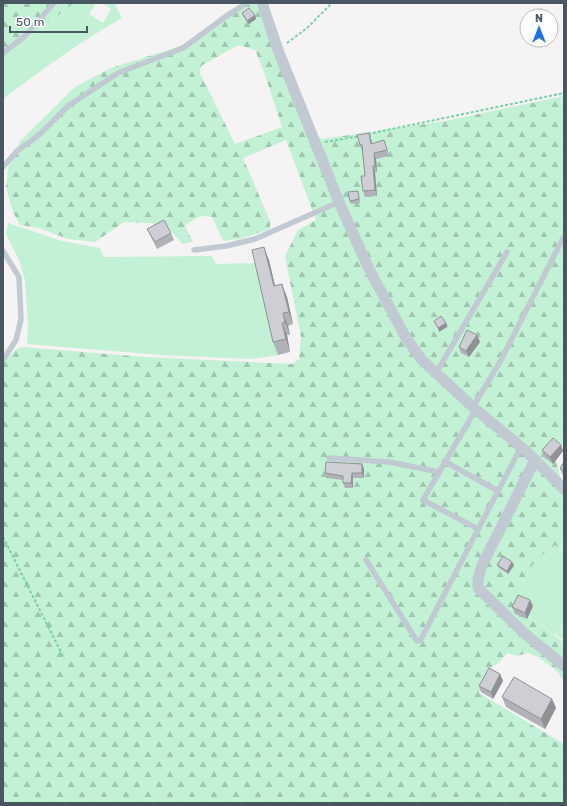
<svg xmlns="http://www.w3.org/2000/svg" width="567" height="806" font-family="Rubik,sans-serif">
	<defs>
		<pattern id="forest-firs" width="22" height="20" patternUnits="userSpaceOnUse"><rect width="22" height="20" fill="#c3f1d5"/><path d="M5 1l3.5 6h-7zM16 11l3.5 6h-7z" fill="#a0c6b0"/></pattern>
	</defs>
	<rect width="100%" height="100%" fill="#f5f3f3"/>
	<!-- green -->
	<path fill="#c3f1d5" d="M74,3h22l-7,11 14,9 8,-14 -9,-6h12l8,15c-42,24 -81,52 -119,81v-36l32,-30z
		M8,223l54,18 38,7 4,9 108,-1 4,8 40,-1 22,92 -28,4 -89,-4 -134,-11 1,-19 -3,-45 -6,-20 -13,-26z
		M555,545l9,7v88l-8,-5 7,-10 -8,10 -39,-27c9,-31 11,-44 39,-63z"/>
	<!-- forest -->
	<path fill="url(#forest-firs)" fill-rule="evenodd" d="M3,3h71l-39,30 -32,30z
		M242,3l14,1 31,83 19,44 16,8 123,-18 119,-25v348l-10,10 7,25 3,3v70l-9,-7c-28,19 -30,32 -39,63l48,34v40l-6,-10 -20,-15 -10,-4 -11,3 -10,-3 -7,9 -8,5 -13,26 85,51v59h-561v-440l12,-13 7,-3 123,10 148,7 6,-5 2,-22 -16,-81 13,-26 18,-10 -30,-80 -43,18 27,63v8l-30,10 -17,2 -11,-24c-11,-3 -18,2 -27,9l8,16 -10,2 -15,-16 -17,-5 -27,-1 -29,20 -27,-3 -29,-11 -19,-3 -7,-13 -7,-24 2,-20 12,-27 55,-54 36,-19 73,-23 43,-33zM238,45l17,5 9,22 18,55 -47,17 -35,-71 1,-7z"/>
	<g fill="none" stroke-linecap="round" stroke-linejoin="round">
		<!-- path -->
		<path stroke="#7ad0a6" stroke-width="2" stroke-dasharray="3 2" stroke-linecap="butt" d="M287,43l20,-15 25,-25
			M368,134l196,-41
			M325,142l35,-6
			M3,537l61,121"/>
		<!-- lane -->
		<path stroke="#c1cad2" stroke-width="5.5" d="M3,53l22,-17 29,-33
			M3,167l14,-16 22,-16 29,-29 50,-33 65,-25 45,-33 19,-12
			M194,250l32,-4 29,-7 84,-37
			M3,251l16,26 2,42 -5,21 -13,20
			M436,373l71,-121
			M473,407l28,-47 62,-122
			M476,409l-53,91 55,29
			M329,458l60,4 50,10
			M444,461l54,30
			M366,560l51,81h3l101,-194"/>
		<!-- street -->
		<path stroke="#c1cad2" stroke-width="11" d="M262,3l16,47 61,152 29,65 38,71 16,22 51,47 54,45 37,37
			M535,460l-53,105 -4,14v9l47,46 39,32"/>
	</g>
	<!-- wall -->
	<path fill="#b0b2b7" d="M242,13l14,6 -7,5 -6,-8z
		M371,139l1,4 15,4 2,9 -13,3 1,13h-2l2,24 -12,1 -2,-6 2,-15 -3,-25 -2,-6z
		M359,194l1,9 -9,1 -1,-3z
		M147,229l24,4 3,7 -17,9z
		M269,260l6,26 12,11 6,27 -5,2 2,9h-3l3,17 -12,3 -5,-13z
		M477,335l3,7 -11,15 -8,-4 -2,-6z
		M561,445l2,6 -10,13 -9,-7 -2,-7z
		M564,462v15l-1,-1 -3,-8z
		M362,464l2,5v9h-11v10h-8l-2,-5v-3l-17,-2 -1,-5z
		M512,562l2,3 -6,9 -9,-6 -2,-3z
		M530,600l3,6 -6,13 -12,-5 -3,-7z
		M500,674l3,7 -10,18 -12,-7 -2,-6z
		M502,697l50,2 4,9 -11,21 -39,-22z"/>
	<!-- shaded-wall -->
	<path fill="#909195" d="M255,15l1,4 -7,5 -2,-3z
		M369,133l2,6 2,11 -2,-6z
		M374,153l2,6 1,13 -2,-6z
		M373,166l2,6 2,24 -2,-6z
		M264,247l5,13 9,39 -4,-13z
		M282,284l5,13 6,27 -4,-12z
		M283,313l5,13 2,9 -5,-13z
		M282,323l5,12 3,17 -4,-13z
		M446,323l1,4 -8,5 -1,-4z
		M477,335l3,7 -11,15 -3,-6z
		M561,445l2,6 -10,13 -3,-7z
		M362,464l2,5v9l-2,-5z
		M352,473l1,5v10l-2,-5z
		M512,562l2,3 -6,9 -1,-3z
		M530,600l3,6 -6,13 -2,-6z
		M500,674l3,7 -10,18 -2,-7z
		M552,699l4,9 -11,21 -4,-10z"/>
	<!-- building -->
	<path fill="#cdcfd5" stroke="#909195" d="M249,8l6,7 -8,6 -5,-8z
		M369,133l2,11 13,-4 3,10 -13,3 1,13h-2l2,24 -12,1 -2,-15h4l-3,-31h-2l-3,-10z
		M358,191l1,8 -9,2 -2,-9z
		M164,220l7,13 -16,9 -8,-13z
		M264,247l10,39 8,-2 7,28 -6,1 2,9 -3,1 4,16 -13,3 -21,-92z
		M441,316l5,7 -8,5 -4,-7z
		M467,330l10,5 -11,16 -7,-4z
		M553,438l8,7 -11,12 -8,-7z
		M326,462l36,2v9h-10l-1,10h-8v-7l-18,-3z
		M564,462v9l-4,-3z
		M503,556l9,6 -5,9 -10,-6z
		M518,595l12,5 -5,13 -13,-6z
		M489,668l11,6 -9,18 -12,-6z
		M514,677l38,22 -11,20 -39,-22z"/>
	<!-- border -->
	<rect width="567" height="806" fill="none" stroke="#4a5661" stroke-width="8"/>
	<!-- north arrow -->
	<g transform="translate(539 28)"><circle r="19" fill="#ffffff" stroke="#b7bbc0"/>
	<path d="M0-3L7 15L0 10L-7 15Z" fill="#1a73e8"/>
	<text y="-6" font-size="11" font-weight="bold" text-anchor="middle" fill="#4a5661">N</text>
	</g>
	<!-- scale -->
	<path d="M10 26v6h77v-6" fill="none" stroke="#4a5661" stroke-width="2"/>
	<text x="16" y="26" font-size="12" fill="#4a5661" stroke="#ffffff" stroke-width="3" paint-order="stroke">50 m</text>
</svg>
